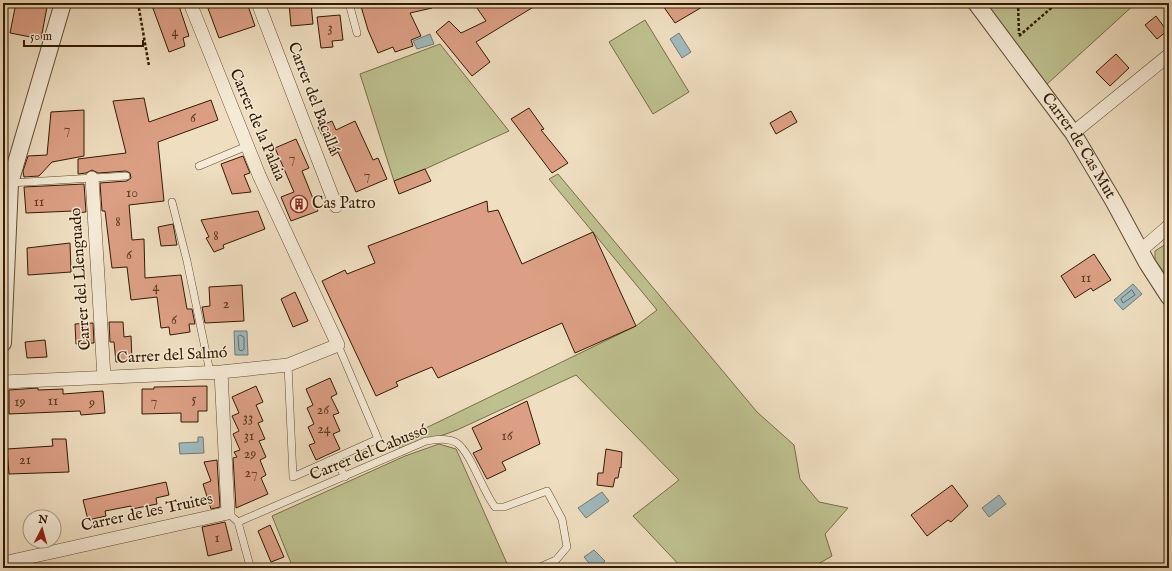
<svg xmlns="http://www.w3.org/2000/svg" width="1172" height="571" font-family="'IM FELL English',serif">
	<rect width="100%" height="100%" fill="#efdec0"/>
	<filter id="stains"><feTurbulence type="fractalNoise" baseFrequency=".005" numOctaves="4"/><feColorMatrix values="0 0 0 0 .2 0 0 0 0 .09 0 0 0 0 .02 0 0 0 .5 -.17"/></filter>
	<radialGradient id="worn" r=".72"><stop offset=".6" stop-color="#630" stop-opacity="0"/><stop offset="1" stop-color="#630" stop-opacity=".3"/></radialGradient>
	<!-- green -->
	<path fill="#bec08f" stroke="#786d48" d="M986,3h150l-90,82z
		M645,20l44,72 -36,22 -44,-72z
		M440,44l69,87 -84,38 -31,12 -34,-107z
		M558,174l199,238 37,33 6,34 19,23 29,6 -23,26 7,22 -21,12h-129l-49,-52 46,-36 -103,-105 -119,55 -56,20 -4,-8 239,-116 21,-16 -108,-131z
		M1169,242v37l-14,-19v-9z
		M439,444l17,5 53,119h-216l-21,-52 133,-60z"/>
	<!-- water -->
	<path fill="#a0b9be" stroke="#747972" d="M679,33l12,19 -9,6 -12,-19z
		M430,34l4,10 -17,5 -4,-8z
		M1133,284l9,10 -19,16 -9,-10z
		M234,331h13l1,24h-13z
		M198,437h5l1,16 -24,1 -1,-11 19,-1z
		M602,492l7,9 -23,17 -8,-10z
		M999,495l7,9 -17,13 -7,-9z
		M594,550l11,11 -8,7h-4l-9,-11z"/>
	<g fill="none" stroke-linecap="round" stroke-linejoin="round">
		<!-- shore -->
		<path stroke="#6a6a5f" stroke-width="1" d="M1132,290l3,5 -12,8 -2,-4z
			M240,335l4,2v12l-2,2 -3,-1 -1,-13z"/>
	</g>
	<!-- building -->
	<path fill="#dc9f85" stroke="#331a00" d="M16,3h10l21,4 -6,32 -31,-6z
		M151,3h27l11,33 -6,2 2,8 -16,6z
		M206,3h41l8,23 -36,12z
		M289,3h22l2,21 -22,2z
		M360,3h72v5l-22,5 11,23 -10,4 2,6 -18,6 -2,-5 -15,6 -10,-23z
		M484,3h56l-64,39 14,20 -18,14 -36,-44 13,-11 12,12 25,-12 -9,-13z
		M661,3h48l-34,20z
		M340,15l3,25 -11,1 1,6 -12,1 -4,-31z
		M1156,16l11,15 -10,8 -12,-14z
		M1116,54l13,14 -19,18 -14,-14z
		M144,98l5,24 62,-22 7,20 -60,22 6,59 -35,4 3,35 12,-1 1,39 36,-3 6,34h5l3,15h-6l1,8 -20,3 -1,-8 -8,1 -4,-31 -26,3 -4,-33 -15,1 -7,-57h-3l-2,-28 27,-2 4,-3 -1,-5 -4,-2 -28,2 -6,-3 -6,3 -8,1v-15l48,-6 -13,-52z
		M529,108l15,21 -3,1 27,33 -16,10 -41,-54z
		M84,110v46l-32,6 -13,14 -15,1 -1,-6 5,-15 19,-1 4,-43z
		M791,111l6,11 -21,12 -6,-11z
		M332,121l4,9 19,-9 18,39 5,-2 9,21 -31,13 -18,-40 -6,4 -14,-29z
		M296,139l13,29 -7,3 16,40 -27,10 -10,-24 13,-5 -19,-44z
		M243,156l7,17 -6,2 7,17 -19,2 -11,-30z
		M425,169l6,12 -32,13 -5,-13z
		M84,184l2,28 -12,1 -1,-2 -47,2 -2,-26z
		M487,201l1,11 10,-2 24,54 71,-32 43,94 -61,27 -13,-30 -124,55 -6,-11 -36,15 2,4 -22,10 -54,-115 23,-11 2,4 28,-11 -7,-17z
		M258,211l7,18 -42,16 1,3 -10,4 -8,-14 3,-1 -8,-17z
		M173,224l4,21 -16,1 -3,-19z
		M70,243l1,29 -43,3 -1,-27z
		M1094,254l17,26 -18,11 -2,-3 -16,10 -14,-22z
		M242,285l2,36 -39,2 -3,-16 8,-1 -1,-19z
		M295,292l13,29 -15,6 -12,-28z
		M109,322h14l1,15 7,-1 1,25 -16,1 -2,-20h-4z
		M93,323l1,20 -18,1 -1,-20z
		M45,340l2,17 -20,1 -2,-16z
		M330,378l7,16 -6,3 8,16 -6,2 7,16 -7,3 7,15 -24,11 -7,-15 6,-2 -7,-16 6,-3 -7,-16 6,-3 -7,-16z
		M207,386v25h-9v11h-17v-9l-39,1v-25h12v-2z
		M256,386l7,16 -7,3 7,16 -5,2 7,16 -6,2 7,16 -6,3 6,15 -5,3 7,16 -32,14 -3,-50 4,-1 -3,-5 6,-2 -7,-16 6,-3 -7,-15 7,-3 -7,-16z
		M38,388v2l25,-1v5l40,-3 2,22 -24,2 -1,-4 -71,3v-24z
		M527,401l13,43 -38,18 4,8 -19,9 -14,-26 9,-4 -10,-21z
		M52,439h14l3,33 -60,2 -2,-25 46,-3z
		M606,449l16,3 -1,16 -1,-1 -2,11h-3l-2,9 -16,-2 1,-12h5z
		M217,460l3,47 -9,2 -8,-25 8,-3 -7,-19z
		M166,482l3,13 -13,3 1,6 -25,5 -1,-3 -26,5 1,5 -18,4 -5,-20z
		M952,485l16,21 -17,16 -3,-2 -21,16 -16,-21z
		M225,522l7,28 -24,6 -6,-29z
		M270,525l14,32 -13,5 -13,-31z"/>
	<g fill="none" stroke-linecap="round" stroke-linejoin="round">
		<defs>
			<path id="service" d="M349,3l8,30
				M199,166l48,-20
				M10,183l116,-7
				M172,202l15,59 23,111
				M288,365l5,112 85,-38 -40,-94
				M335,458l10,19
				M228,513l10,9 12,44
				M238,522l188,-81c10,-1 22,-4 31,2 14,10 26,49 38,64h9l43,-16 15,28 5,28 -11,13 -18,8"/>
			<path id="minor" d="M258,3l78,203
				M1073,133l96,-78
				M92,178l12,199
				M1140,251l29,-25
				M3,382l218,-10 67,-7 50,-20 -79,-170 -69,-172
				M3,563l225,-50 -7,-141"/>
			<g id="tertiary">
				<path id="s1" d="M976,3l97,130 41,69 33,61 22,34"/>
				<path d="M3,343l7,-160 53,-180"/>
			</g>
		</defs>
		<!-- service casing -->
		<use href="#service" stroke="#624b30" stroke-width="8"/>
		<!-- minor casing -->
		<use href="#minor" stroke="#624b30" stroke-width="14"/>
		<!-- tertiary casing -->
		<use href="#tertiary" stroke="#624b30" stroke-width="18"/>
		<!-- path -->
		<path stroke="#331a00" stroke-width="2.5" stroke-dasharray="3 2" stroke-linecap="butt" d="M138,3l11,63
			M1018,3l1,31
			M1019,36l38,-33"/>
		<!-- service -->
		<use href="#service" stroke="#f5ead6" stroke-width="7"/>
		<!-- minor -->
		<use href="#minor" stroke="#f5ead6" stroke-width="13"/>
		<!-- tertiary -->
		<use href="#tertiary" stroke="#f5ead6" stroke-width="16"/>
	</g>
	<!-- icons -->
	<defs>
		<symbol id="building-ring" viewBox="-11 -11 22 22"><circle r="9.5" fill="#f5ead6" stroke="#8f2418" stroke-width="1.5"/><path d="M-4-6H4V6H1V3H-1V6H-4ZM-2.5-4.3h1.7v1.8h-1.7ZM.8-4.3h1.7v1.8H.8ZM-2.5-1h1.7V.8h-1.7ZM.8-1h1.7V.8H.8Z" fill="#8f2418"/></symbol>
	</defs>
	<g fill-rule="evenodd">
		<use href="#building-ring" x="289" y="194" width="20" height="20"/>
	</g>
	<g text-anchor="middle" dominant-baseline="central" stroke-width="3" stroke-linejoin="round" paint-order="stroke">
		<!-- number labels -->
		<g font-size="14" fill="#5d3b21">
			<text x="330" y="28">3</text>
			<text x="175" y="32">4</text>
			<text x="193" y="118">6</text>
			<text x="67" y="129">7</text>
			<text x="292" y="158">7</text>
			<text x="367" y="175">7</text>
			<text x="132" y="193">10</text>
			<text x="39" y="202">11</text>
			<text x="118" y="222">8</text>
			<text x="216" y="236">8</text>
			<text x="129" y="255">6</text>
			<text x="1086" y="278">11</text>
			<text x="156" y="287">4</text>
			<text x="226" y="304">2</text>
			<text x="174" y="320">6</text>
			<text x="194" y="399">5</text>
			<text x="53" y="401">11</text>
			<text x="154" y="401">7</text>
			<text x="20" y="402">19</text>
			<text x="92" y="403">9</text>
			<text x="323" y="410">26</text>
			<text x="248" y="418">33</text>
			<text x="324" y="429">24</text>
			<text x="249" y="436">31</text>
			<text x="507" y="436">16</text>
			<text x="250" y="454">29</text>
			<text x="25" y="460">21</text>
			<text x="251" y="473">27</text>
			<text x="217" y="538">1</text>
		</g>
		<!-- street labels -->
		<g font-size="16" fill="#331a00" stroke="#f5ead6">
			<text transform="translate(313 98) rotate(69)">Carrer del Bacallá</text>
			<text transform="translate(257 125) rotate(67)">Carrer de la Palaia</text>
			<text stroke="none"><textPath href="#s1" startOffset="176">Carrer de Cas Mut</textPath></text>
			<text transform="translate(81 279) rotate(-94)">Carrer del Llenguado</text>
			<text transform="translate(172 356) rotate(-3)">Carrer del Salmó</text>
			<text transform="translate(369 453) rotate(-22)">Carrer del Cabussó</text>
			<text transform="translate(147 513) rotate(-12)">Carrer de les Truites</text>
		</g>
		<!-- poi labels -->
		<g font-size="16" fill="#331a00" stroke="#f5ead6" text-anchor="start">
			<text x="312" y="204">Cas Patro</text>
		</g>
	</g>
	<!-- margin -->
	<rect width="1172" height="571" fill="none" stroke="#efdec0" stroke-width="16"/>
	<rect x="4" y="4" width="1164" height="563" fill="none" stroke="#331a00" stroke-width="2"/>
	<rect x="8" y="8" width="1156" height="555" fill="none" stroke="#331a00"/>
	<!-- north arrow -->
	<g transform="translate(42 529) rotate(6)"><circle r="19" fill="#f5ead6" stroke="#a79780"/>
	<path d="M0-3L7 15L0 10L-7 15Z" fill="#8f2418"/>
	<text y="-6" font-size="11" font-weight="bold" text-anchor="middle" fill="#331a00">N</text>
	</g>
	<!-- scale -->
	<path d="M24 40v6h119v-6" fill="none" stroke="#331a00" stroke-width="2"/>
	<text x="30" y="40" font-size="12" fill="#331a00" stroke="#f5ead6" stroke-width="3" paint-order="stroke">50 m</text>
	<rect width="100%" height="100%" filter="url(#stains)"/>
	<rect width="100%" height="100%" fill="url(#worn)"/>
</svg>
